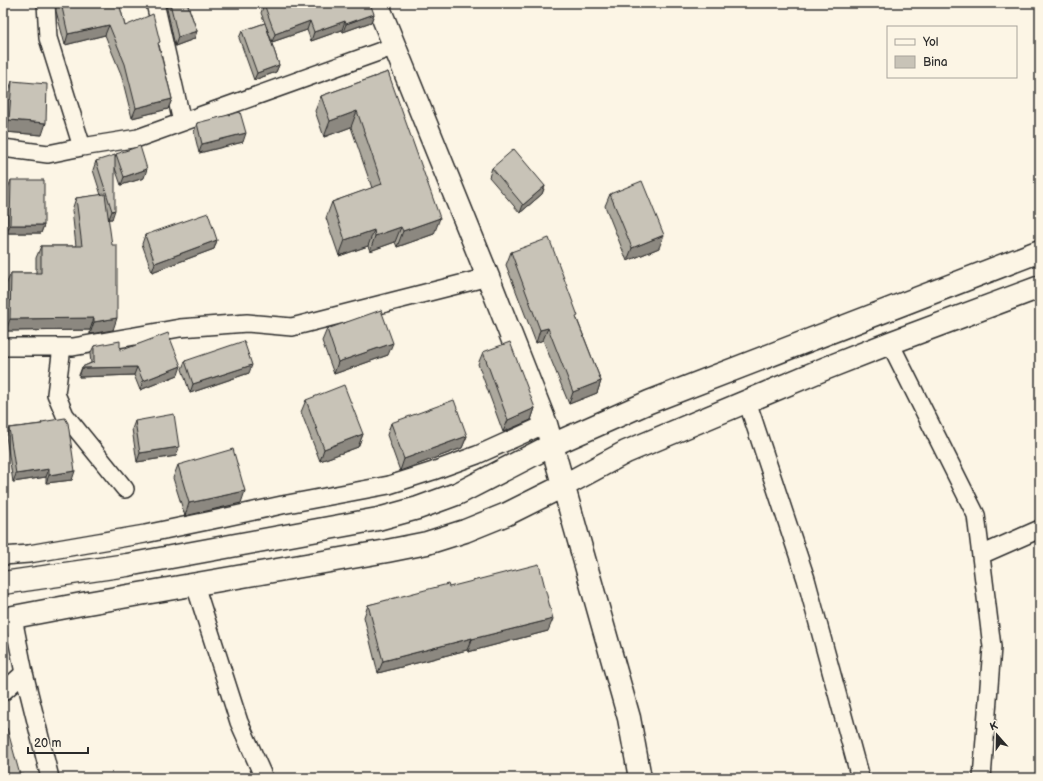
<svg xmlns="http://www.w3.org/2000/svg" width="1043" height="781" font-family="'Balsamiq Sans',sans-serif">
	<rect width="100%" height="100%" fill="#fcf5e5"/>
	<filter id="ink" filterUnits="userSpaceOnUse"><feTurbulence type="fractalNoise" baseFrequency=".025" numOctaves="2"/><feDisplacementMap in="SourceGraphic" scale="8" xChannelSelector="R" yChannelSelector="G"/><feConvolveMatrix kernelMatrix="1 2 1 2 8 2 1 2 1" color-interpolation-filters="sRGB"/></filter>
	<g filter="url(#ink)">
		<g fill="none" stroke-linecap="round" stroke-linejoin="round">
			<defs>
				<path id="street" d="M46,3l2,35 34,109
					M155,3l27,119
					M3,148l45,6 34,-7 56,-9 257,-92
					M890,343l86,172 16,132 -10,131
					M3,347h70l107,-19 67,-5 45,4 196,-50
					M62,347l-6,47 9,21 60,74
					M747,401l59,178 54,199
					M981,555l59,-26
					M3,556l26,-2 116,-20 77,-16 60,-13 107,-20 44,-14 44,-16 69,-31
					M195,585l44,137 25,56
					M13,618l11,55 26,105
					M3,692l21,-19"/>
				<path id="secondary" d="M377,3l111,274 58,147 83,294 11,60
					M3,583l124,-18 251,-46 40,-11 41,-15 93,-48 97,-43 391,-151
					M3,619l79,-15 305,-53 40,-8 38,-12 42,-17 56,-28 63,-34 198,-83 66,-26 150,-56"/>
			</defs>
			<!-- street casing -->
			<use href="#street" stroke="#2b2b2b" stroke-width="20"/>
			<!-- secondary casing -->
			<use href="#secondary" stroke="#2b2b2b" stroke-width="25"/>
			<!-- street -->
			<use href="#street" stroke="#fcf5e5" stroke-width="17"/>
			<!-- secondary -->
			<use href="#secondary" stroke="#fcf5e5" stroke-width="22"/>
		</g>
		<!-- wall -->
		<path fill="#aca89d" stroke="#2b2b2b" d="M56,3h63l6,23 34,19 13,54 -4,10 -36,9 -11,-44 -16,-39 -40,10 -9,-34z
			M166,3h21l10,28 -3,8 -19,7 -9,-42z
			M264,4l110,10 -3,8 -28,10 -1,-2 -31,11 -4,-11 -35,12 -6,-16 13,39 -3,7 -22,8 -15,-42 3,-7 23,-8 -4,-10z
			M388,72l46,162 -37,13 -2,-5 -25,9 -2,-5 -29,10 -13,-38 6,-16 40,-14 -21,-61 -27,10 -9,-26 6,-15z
			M12,81l30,54 -37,-3 3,-39z
			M197,123l46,19 -44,11 -5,-21z
			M116,154l28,24 -23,7 -6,-17 -3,51h-3l-1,-3 5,114 -23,4v-4l-84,1v-46l5,-12h25v-15l5,-12h35l-4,-36 4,-12 25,-3 -8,-25 3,-9 19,-3z
			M492,168l53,18 -3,8 -22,19 -31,-36z
			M11,180l33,45 -3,8h-34l1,-45z
			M610,194l49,54 -32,13 -22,-55z
			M145,235l72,5 -3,9 -62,23 -10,-28z
			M511,252l66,67 24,62 -4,12 -28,11 -26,-64 -7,3 -30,-78z
			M327,329l61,26 -54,19 -12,-33z
			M94,346l26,5 58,24 -38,15 -6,-15 -55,2v-2l3,-8 9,-4 -1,-9z
			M483,352l52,56 -4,12 -28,12 -25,-68z
			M185,361l64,12 -59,20 -8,-24z
			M306,400l57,34 -5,13 -38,14 -19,-49z
			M135,421l44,26 -3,9 -39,6 -5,-33z
			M42,422l30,58 -26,3v-6l-33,5 -7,-46 3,-8 32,-4z
			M391,423l76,13 -5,12 -62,23 -13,-36z
			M178,465l63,38 -56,13 -12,-38z
			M449,587l99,44 -80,21 -1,-2 -89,23 -14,-56 4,-12z"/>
		<!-- shaded-wall -->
		<path fill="#8c8880" stroke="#2b2b2b" d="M374,14l-3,8 -28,10 3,-8z
			M310,21l-3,9 -35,12 3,-8z
			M345,21l-3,9 -31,11 3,-9z
			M109,25l-4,10 -40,10 3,-11z
			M197,31l-3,8 -19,7 3,-9z
			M279,65l-3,7 -22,8 3,-7z
			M172,99l-4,10 -36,9 4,-10z
			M357,111l-6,16 -27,10 6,-16z
			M9,120l37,3 -4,12 -37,-3z
			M246,133l-3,9 -44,11 3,-9z
			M147,169l-3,9 -23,7 3,-8z
			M545,186l-3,8 -22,19 3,-8z
			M115,210l-3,9h-3l3,-8z
			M440,218l-6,16 -37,13 6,-16z
			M10,225h34l-3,8h-34z
			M401,227l-6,15 -25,9 5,-15z
			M374,230l-6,16 -29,10 6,-16z
			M664,235l-5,13 -32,13 5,-13z
			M217,240l-3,9 -62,23 3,-9z
			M94,318l-4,12 -84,1 4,-12z
			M117,318l-4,12 -23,4 4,-12z
			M548,328l-5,12 -7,3 4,-13z
			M393,343l-5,12 -54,19 4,-12z
			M252,365l-3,8 -59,20 3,-9z
			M181,366l-3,9 -38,15 3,-9z
			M137,367l-3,8 -55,2 3,-9z
			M601,381l-4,12 -28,11 4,-12z
			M535,408l-4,12 -28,12 5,-12z
			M363,434l-5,13 -38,14 4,-12z
			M467,436l-5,12 -62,23 4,-12z
			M179,447l-3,9 -39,6 3,-9z
			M49,469l-3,8 -33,5 3,-8z
			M75,471l-3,9 -26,3 3,-8z
			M245,491l-4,12 -56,13 4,-13z
			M553,619l-5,12 -80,21 4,-13z
			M472,638l-5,12 -89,23 5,-12z"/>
		<!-- building -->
		<path fill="#c8c3b7" stroke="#2b2b2b" d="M61,3h58l6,23 28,-12 7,28 -2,1 14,56 -36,9 -11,-44 -16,-39 -41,9z
			M170,3h17l10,28 -19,6z
			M268,3h102l4,11 -28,10 -1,-3 -31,11 -4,-11 -35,13 -11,-30z
			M265,23l14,42 -22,8 -15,-42z
			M388,72l52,146 -37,13 -2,-4 -26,9 -1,-6 -29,10 -13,-38 50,-18 -25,-73 -27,10 -9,-25z
			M12,81l35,3 -1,39 -37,-3z
			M240,112l6,21 -44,11 -5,-21z
			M140,146l7,23 -23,8 -8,-23z
			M514,149l31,37 -22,19 -31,-37z
			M115,155v55l-3,1 -16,-50z
			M11,180h33v45h-34z
			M642,181l22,54 -32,13 -22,-54z
			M105,194l7,51h5v73l-23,4v-4l-84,1 1,-46h30v-27h41l-6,-48z
			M208,213l9,27 -62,23 -10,-28z
			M549,238l29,78 -2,1 25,64 -28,11 -25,-64 -8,2 -29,-78z
			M381,310l12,33 -55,19 -11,-33z
			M168,333l13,33 -38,15 -6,-14 -55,1v-1l12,-5v-16l26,-5v10z
			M244,341l8,24 -59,19 -8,-23z
			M510,342l25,66 -27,12 -25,-68z
			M344,385l19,49 -39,15 -18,-49z
			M454,400l13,36 -63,23 -13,-36z
			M174,414l5,33 -39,6 -5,-32z
			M65,418l3,5 7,48 -26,4v-6l-33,5 -7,-46 33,-4v-2z
			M233,449l12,42 -56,12 -11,-38z
			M539,564l14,55 -81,20v-1l-89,23 -15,-56 80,-21 1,3z
			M7,728l13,47 3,-1 1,4h-21v-49z"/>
	</g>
	<!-- margin -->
	<rect width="1043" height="781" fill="none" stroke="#fcf5e5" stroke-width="16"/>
	<rect x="8" y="8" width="1027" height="765" fill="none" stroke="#2b2b2b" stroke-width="1.5" filter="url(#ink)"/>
	<!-- legend -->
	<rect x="887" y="26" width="130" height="52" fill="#fcf5e5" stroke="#a8a49b"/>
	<rect x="895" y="39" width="20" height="6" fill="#fcf5e5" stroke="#a8a49b"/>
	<text x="923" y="46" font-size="12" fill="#2b2b2b">Yol</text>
	<rect x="895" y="56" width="20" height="12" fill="#c8c3b7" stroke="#a8a49b"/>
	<text x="923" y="66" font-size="12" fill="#2b2b2b">Bina</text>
	<!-- north arrow -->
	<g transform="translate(997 735) rotate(340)" stroke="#fcf5e5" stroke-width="3" paint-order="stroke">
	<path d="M0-3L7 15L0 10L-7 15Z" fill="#2b2b2b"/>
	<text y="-6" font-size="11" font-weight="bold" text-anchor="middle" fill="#2b2b2b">K</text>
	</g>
	<!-- scale -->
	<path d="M28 747v6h60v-6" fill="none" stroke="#2b2b2b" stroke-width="2"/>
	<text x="34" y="747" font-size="12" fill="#2b2b2b" stroke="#fcf5e5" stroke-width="3" paint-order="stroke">20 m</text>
</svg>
